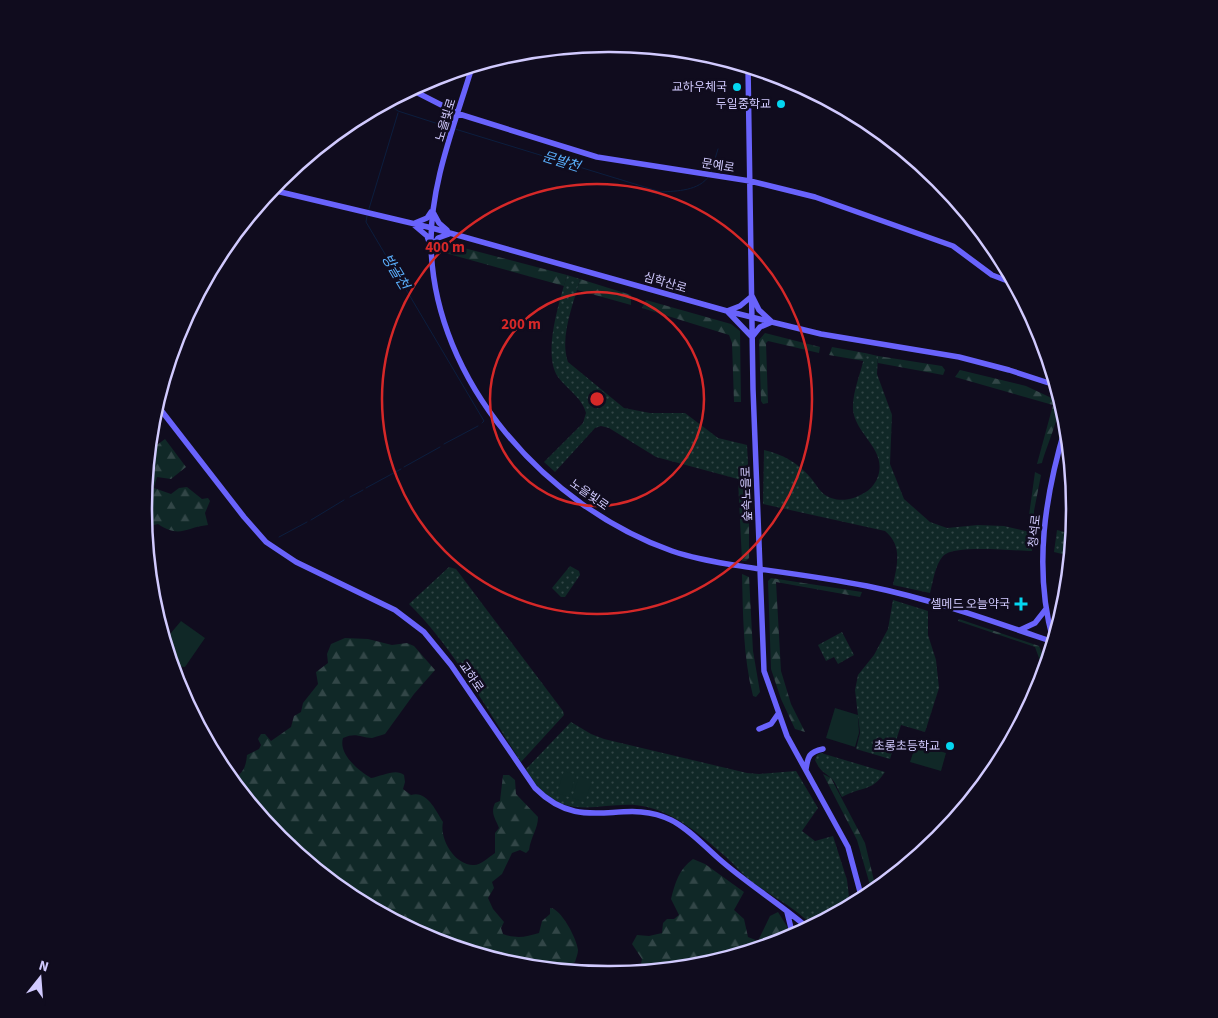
<svg xmlns="http://www.w3.org/2000/svg" width="1218" height="1018" font-family="'Source Sans 3','Noto Sans KR',sans-serif">
	<defs>
		<pattern id="green-dots" width="8" height="8" patternUnits="userSpaceOnUse" patternTransform="scale(1.25)"><rect width="8" height="8" fill="#102827"/><path d="M2 2h.1M6 6h.1" fill="none" stroke="#324647" stroke-width="1.8" stroke-linecap="round"/></pattern>
		<pattern id="forest-firs" width="22" height="20" patternUnits="userSpaceOnUse" patternTransform="scale(1.25)"><rect width="22" height="20" fill="#102827"/><path d="M5 1l3.5 6h-7zM16 11l3.5 6h-7z" fill="#324647"/></pattern>
	</defs>
	<rect width="100%" height="100%" fill="#100c1e"/>
	<!-- green -->
	<path fill="url(#green-dots)" d="M567,275l13,4c-6,24 -21,58 -12,83l56,46 26,5h35l33,25 29,7 2,37 -93,-25 -47,-29 -8,-2 -6,2 -40,44 -11,-10 39,-39 3,-10c-3,-14 -19,-24 -28,-36 -16,-23 2,-77 9,-102z
		M865,353l13,3 -1,18 15,41 -2,49 14,35 26,23 17,6 31,-3 26,1 30,7 -2,18c-18,0 -78,-7 -89,5 -8,9 -10,26 -13,37l-37,-8c4,-20 10,-39 -8,-54l-122,-27 1,-54c18,4 34,13 46,27 7,8 10,17 21,21 12,4 23,1 33,-5 6,-3 10,-8 13,-14 12,-29 -21,-43 -24,-69 -1,-19 9,-39 12,-57z
		M1057,530l15,4 -2,22 -16,-4z
		M570,566l9,5 1,4 -15,22h-4l-9,-9z
		M449,567l7,2 107,142 1,4 -43,47c-33,-51 -69,-116 -112,-158z
		M893,600l35,11v24l8,25 3,28 -14,44 -24,-7 -11,34 -34,-10 4,-16 -5,-43 3,-15 16,-20 14,-26z
		M842,632l12,23 -16,9 -4,-7 -8,4 -8,-16z
		M571,722l20,12 13,5 143,34 12,1 37,-3 22,37 -16,23 13,10 18,-5 14,44 3,25 -38,20c-18,-18 -41,-29 -61,-44 -9,-7 -16,-16 -25,-24 -23,-20 -49,-43 -79,-50 -37,-9 -73,15 -105,-16 -6,-6 -13,-14 -16,-22z
		M821,753l64,19c-14,21 -24,14 -43,25 -3,-5 -6,-14 -10,-18 -8,-8 -11,-6 -17,-19l2,-5z"/>
	<!-- forest -->
	<path fill="url(#forest-firs)" d="M445,243l122,32 -3,11 -126,-35 1,-4z
		M580,279l51,16v10l-54,-15z
		M646,300l85,24 9,7 1,71h-7l-2,-59 -3,-8 -87,-27z
		M765,333l55,14 -1,6 -51,-12 -2,2 2,60 -5,1 -2,-3 -2,-61z
		M832,347l33,6 -1,8 -35,-6z
		M878,356l64,10 3,4 -2,5 -65,-12z
		M960,370l66,16 34,16c2,8 -15,49 -18,61l-5,1 16,-59 -98,-28z
		M165,439l21,28 -15,12 -14,-2 -3,11 17,6 8,-6 8,-1 15,12 6,-1 2,3 -5,12 3,12c-22,2 -28,14 -50,-1l-12,3 -2,-18 6,-59z
		M1035,472l6,3 -7,36v22l-7,-3z
		M738,479l11,3v76l-3,3h-4z
		M742,574l7,3 4,74 7,41 -4,5 -3,-1c-10,-40 -10,-81 -11,-122z
		M771,578l91,14 -2,5 -84,-15 5,89 10,33 14,28 -10,-3 -14,-30 -10,-30 -3,-88z
		M959,619l80,27 7,16 -2,10 -9,-25 -77,-26z
		M345,638l23,1 24,6 15,-2 7,3 21,24 -21,24 -29,40c-4,1 -9,3 -13,4 -12,0 -15,-6 -29,0 -5,16 16,33 28,40 11,-2 25,-10 33,-3l1,7 -2,7 8,6c16,-5 25,16 32,27 -4,17 12,44 31,43 7,0 15,-8 21,-12v-20l4,-5c-3,-9 -9,-14 -4,-25l5,-2 3,-26h6l6,5 1,14 22,23c0,12 -7,19 -9,33l-3,3 -6,-3 -8,3 -10,21 -10,8 2,6 -6,10 5,11 11,13 -3,6 2,6c14,5 23,3 36,-1l3,-12 8,-7v-6c11,0 27,31 28,42 0,4 -2,8 -3,12l-7,4 -2,4 -48,-5 -87,-26 -81,-43 -70,-58 -48,-59c11,-5 14,-12 15,-24l12,-6 2,-4 -3,-6 3,-5h4l6,7 20,-14 3,-11 7,-4 2,-9 15,-19 -2,-12 12,-9 -1,-9 4,-10z
		M823,774l8,4 34,65 11,46 -4,3 -15,-52z
		M693,859l12,5 39,28 -10,18 10,9 4,18 10,4 12,-25 8,-4 15,24 -94,29 -77,8 5,-2 4,-6 9,4 2,-10 -10,-15 5,-9 12,1 13,-3 1,-10 4,-4h7l5,-4 -8,-16c4,-16 8,-30 22,-40z"/>
	<!-- pitch -->
	<path fill="#102827" d="M181,621l24,17 -20,29 -12,-1 -8,-26z
		M835,708l23,7 1,18 -4,14 -29,-9z
		M916,744l30,9 -5,18 -31,-9z
		M564,771l12,4 -7,22 -12,-4z
		M579,776l13,4 -7,22 -13,-4z"/>
	<g fill="none" stroke-linecap="round" stroke-linejoin="round">
		<!-- stream -->
		<path stroke="#0c1e3e" stroke-width="1" d="M387,103l11,8 53,17
			M455,129l206,63c16,-1 38,-1 48,-16
			M711,172l7,-23
			M368,212l30,-99
			M367,216l-1,6 118,199 -2,2
			M444,444l34,-18
			M404,467l36,-20
			M366,488l35,-19
			M350,497l13,-7
			M311,520l33,-20
			M279,537l28,-15"/>
		<!-- secondary -->
		<path stroke="#6963fc" stroke-width="5.5" d="M472,67c-17,57 -42,117 -41,178 3,137 116,262 241,306 29,10 58,13 87,18 36,5 73,10 108,17 64,13 125,35 186,56
			M748,67l5,322 11,282 23,65 61,111 14,52
			M412,90l47,24 138,43 153,24 65,16 138,49 39,29 21,8
			M272,190l160,38 295,83 94,23 138,23 50,13 46,15
			M433,212l6,11 8,7
			M415,223l12,-5 4,-6
			M414,225l13,11 3,9
			M432,247l6,-9 11,-4
			M752,296l7,14 13,12 -12,5 -8,10 -25,-26 13,-5z
			M157,405l87,112 22,25 30,20 99,48 29,22 27,33 84,123c48,48 87,8 136,32 18,9 32,25 47,38 28,25 61,45 90,70
			M1020,630l15,-7 11,-14
			M1053,640c-20,-72 -8,-145 13,-215
			M759,729l12,-5 7,-10
			M806,769c2,-13 3,-17 17,-20
			M787,912l6,24"/>
	</g>
	<!-- distance rings -->
	<g fill="none" stroke="#d62828" stroke-width="2.5">
		<circle cx="597" cy="399" r="107"/>
		<circle cx="597" cy="399" r="215"/>
	</g>
	<!-- markers -->
	<g fill="#04d6f0" stroke="#100c1e" stroke-width="2">
		<circle cx="737" cy="87" r="5"/>
		<circle cx="781" cy="104" r="5"/>
		<path d="M1018.5 596.5h5v5h5v5h-5v5h-5v-5h-5v-5h5z"/>
		<circle cx="950" cy="746" r="5"/>
	</g>
	<g text-anchor="middle" dominant-baseline="central" stroke-width="5" stroke-linejoin="round" paint-order="stroke">
		<!-- poi labels -->
		<g font-size="12" fill="#d1cafe" stroke="#100c1e" text-anchor="end">
			<text x="727" y="87">교하우체국</text>
			<text x="771" y="104">두일중학교</text>
			<text x="1010" y="604">셀메드 오늘약국</text>
			<text x="940" y="746">초롱초등학교</text>
		</g>
		<!-- street labels -->
		<g font-size="12" fill="#d1cafe" stroke="#100c1e">
			<text transform="translate(446 120) rotate(-73)">노을빛로</text>
			<text transform="translate(718 166) rotate(9)">문예로</text>
			<text transform="translate(665 283) rotate(16)">심학산로</text>
			<text transform="translate(747 494) rotate(-92)">숲속노을로</text>
			<text transform="translate(589 495) rotate(35)">노을빛로</text>
			<text transform="translate(1035 531) rotate(-84)">청석로</text>
			<text transform="translate(471 677) rotate(56)">교하로</text>
		</g>
		<!-- water labels -->
		<g font-size="14" font-style="italic" fill="#5aaffc" stroke="#100c1e">
			<text transform="translate(561 162) rotate(17)">문발천</text>
			<text transform="translate(395 272) rotate(59)">방골천</text>
		</g>
	</g>
	<!-- crop -->
	<path d="M0 0H1218V1018H0ZM608 52H610A456 456 0 0 1 1066 508V510A456 456 0 0 1 610 966H608A456 456 0 0 1 152 510V508A456 456 0 0 1 608 52Z" fill="#100c1e" fill-rule="evenodd"/>
	<path fill="none" stroke="#d1cafe" stroke-width="2.5" d="M608 52H610A456 456 0 0 1 1066 508V510A456 456 0 0 1 610 966H608A456 456 0 0 1 152 510V508A456 456 0 0 1 608 52Z"/>
	<circle cx="597" cy="399" r="8" fill="#d62828" stroke="#100c1e" stroke-width="2.5"/>
	<g font-size="15" text-anchor="middle" font-weight="bold" fill="#d62828" stroke="#100c1e" stroke-width="5" stroke-linejoin="round" paint-order="stroke">
		<text x="445" y="252">400 m</text>
		<text x="521" y="329">200 m</text>
	</g>
	<!-- north arrow -->
	<g transform="translate(40 978) rotate(17)" stroke="#100c1e" stroke-width="4" paint-order="stroke">
	<path d="M0-4L9 19L0 12L-9 19Z" fill="#d1cafe"/>
	<text y="-8" font-size="14" font-weight="bold" text-anchor="middle" fill="#d1cafe">N</text>
	</g>
</svg>
